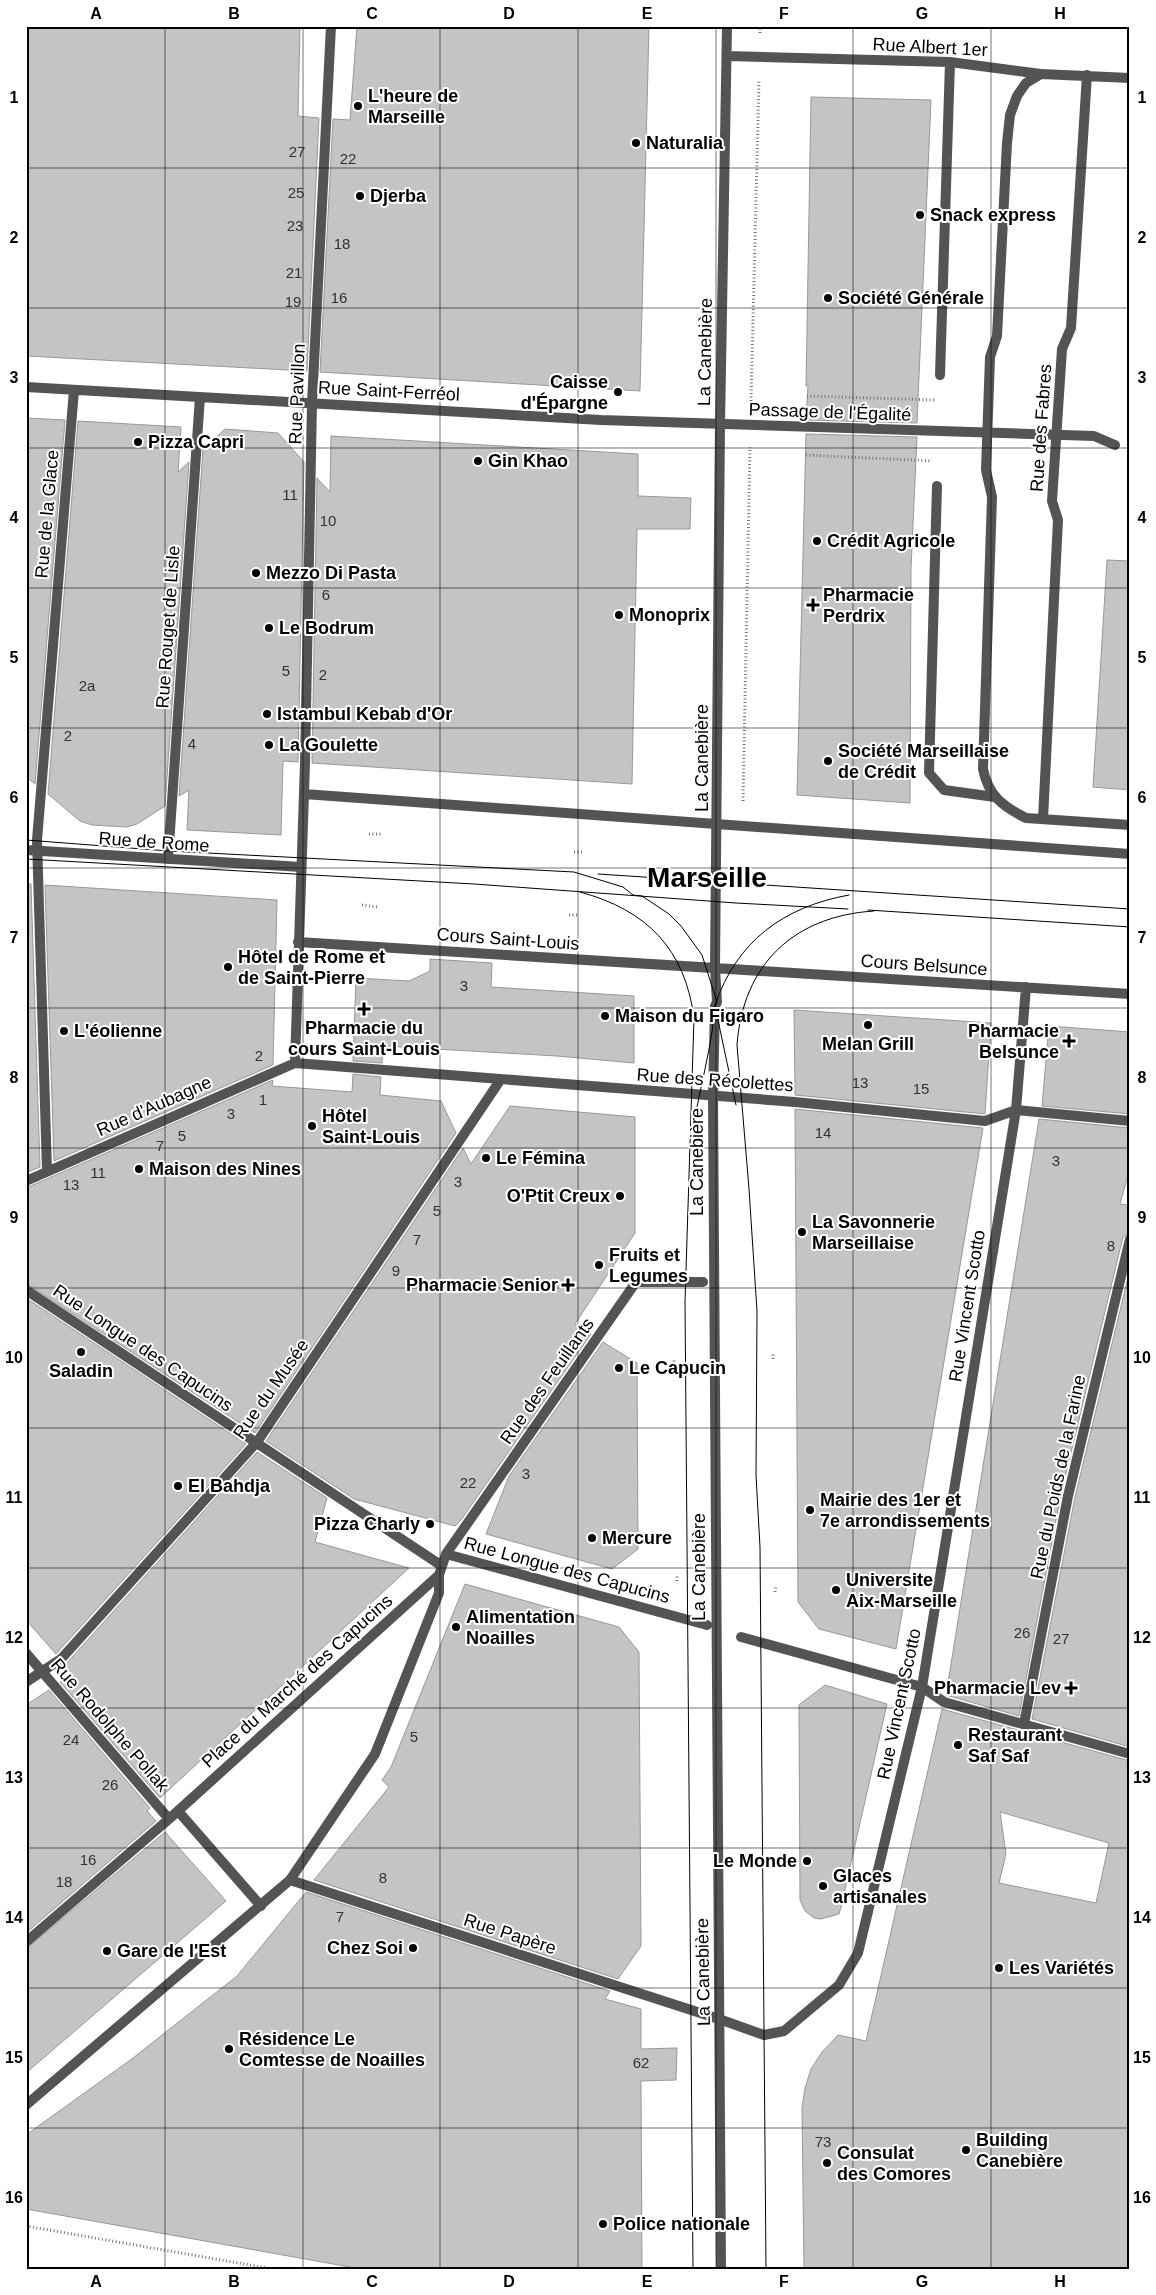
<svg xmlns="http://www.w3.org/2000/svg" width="1156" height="2295" font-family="Arial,sans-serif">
	<rect width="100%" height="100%" fill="#fff"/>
	<!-- building -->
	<path fill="#c4c4c4" stroke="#989898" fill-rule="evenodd" d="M26,26h274l-2,90 21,2 -12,253 -281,-15z
		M357,26h292l-9,365 -320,-19 13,-253 17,1z
		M811,97l120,3 -14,323 -111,-3 2,-35 -2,1z
		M26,418l39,2 -30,364 -9,-7z
		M78,421l103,6 -3,45 11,-10 -24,344 -28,18 -10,3 -35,-2 -12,-4 -32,-27z
		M225,429l53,4 26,29 -6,300 -15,-1 -2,74 -94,-5 2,-40 -10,6 24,-347z
		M806,434l111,3 -6,132 -1,234 -113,-8z
		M331,436l307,18v42l53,2 -1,31h-53l-5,255 -320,-21 5,-285 13,14z
		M1107,560l23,1v229l-37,-3z
		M26,884h5l9,283 -14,6z
		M45,885l232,15 -4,165 -219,96z
		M430,959l62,4 -1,24 143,9v67l-77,-7 -174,-10 -1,17 -29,-2 3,-83 53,3 21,-10z
		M794,1010l197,13 -6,91 -190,-19z
		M1049,1026l81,6v82l-88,-8z
		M353,1074l28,3 -1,18 61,6 15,32 -201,300 -229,-150v-95l247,-108 -1,6 80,6z
		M510,1106l125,11v116l-60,91 16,10 -130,186 -6,6 -101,-27 -88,-58 197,-293 8,16z
		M795,1109l188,19 -87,521 -77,-20 -21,-27z
		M1039,1119l91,9v40l-10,36 10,1v27l-7,5 -62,257 -42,222 -73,-21z
		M1130,1269v478l-98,-28 43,-222z
		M26,1298l220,146 -190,210 -30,-34z
		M603,1342l34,21 1,186 -26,20 -126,-35 23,-58z
		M257,1452l70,46 -12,44 94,26 -249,230 -100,-116 13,-8 -8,-9z
		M465,1584l154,43 20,25 2,294 -23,33 -304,-99 75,-93 -7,-7 9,-13z
		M825,1685l62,19 -46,203 -2,7 -18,5 -7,-1 -9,-7 -5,-11 -1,-195z
		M49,1690l101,118 -3,3 9,10 -130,112v-228z
		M942,1709l188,52v508h-326l-2,-161 3,-20 6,-19 11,-17 16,-17 28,6zM1000,1812l109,31 -13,60 -97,-20 7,-29z
		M165,1832l61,69 -200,172v-124z
		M306,1892l304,99 -5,8 36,10v40l36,-1 -1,32 -35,1 1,188h-281l-335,-60v-74l107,-77 104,-82z"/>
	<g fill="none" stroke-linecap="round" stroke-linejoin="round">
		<!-- path -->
		<path stroke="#767676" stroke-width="3" stroke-dasharray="1 2.5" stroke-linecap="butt" d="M760,33v-7
			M807,396l127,4
			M751,401l8,-321
			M806,455l126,6
			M743,801l7,-354
			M369,834h13
			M574,852h9
			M362,905l15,2
			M569,915h10
			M773,1359v-5
			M674,1365v-7
			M677,1581v-6
			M775,1592l1,-6
			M26,2226l247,43"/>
		<!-- lane -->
		<path stroke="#545454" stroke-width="10" d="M1130,78l-89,-4 -15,9 -9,13 -7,19 -3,28 -10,193 -7,21 -4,113 6,27 -9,272c5,26 19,37 43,49l104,7
			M1043,819l15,-299 -6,-19 10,-152 9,-21 16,-253"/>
		<!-- street -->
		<path stroke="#545454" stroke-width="10" d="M727,56l223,6 91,12
			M940,375l10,-313
			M26,387l575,33 493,16 21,9
			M937,486l-8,287 15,17 51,7
			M304,794l826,60
			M26,850l275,17
			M168,859l32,-462
			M298,942l832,52
			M295,1063l10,-300 7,-360 19,-377
			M47,1171l-10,-331 37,-450
			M26,1181l269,-118 500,39 190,19 31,-11 114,11
			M26,1290l416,276
			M446,1554l261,71
			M741,1637l181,50 22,15 186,52
			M26,1653l143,166
			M26,1682l35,-23 196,-217 244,-363
			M1024,1724l44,-228 62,-257
			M178,1811l83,95
			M290,1880l429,139 45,16 20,-4 55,-46 19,-32 64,-266 94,-577 10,-123
			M26,1942l143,-123 270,-244 7,-21 190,-272h67
			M26,2105l264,-225 85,-126 64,-161v-18
			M721,2269l-8,-1172 2,-91 2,-4 -2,-34 5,-543 7,-399"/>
		<!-- tram -->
		<path stroke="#000" stroke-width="1" d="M26,840l143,11 405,21 49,15 10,8 9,1 27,18 12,12 21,29 15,47 -2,4 21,99
			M26,859l448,25 262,19 112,6
			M598,874l532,35
			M580,892c67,18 105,57 114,126l-9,284 8,967
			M868,910l262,17
			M697,1107c5,-25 11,-50 15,-75 2,-9 0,-18 3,-27 22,-64 68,-98 134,-110
			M766,2269l-6,-722 -4,-72 1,-164 -8,-122 -12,-144c6,-81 57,-129 137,-134"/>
	</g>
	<!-- grid -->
	<path fill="none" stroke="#000" stroke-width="1" stroke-opacity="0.55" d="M165,26v2243M303,26v2243M440,26v2243M578,26v2243M716,26v2243M853,26v2243M991,26v2243M26,168h1104M26,308h1104M26,448h1104M26,588h1104M26,728h1104M26,868h1104M26,1008h1104M26,1148h1104M26,1288h1104M26,1428h1104M26,1568h1104M26,1708h1104M26,1848h1104M26,1988h1104M26,2128h1104"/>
	<!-- markers -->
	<g fill="#000" stroke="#fff" stroke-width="2">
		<circle cx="358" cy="106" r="5"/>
		<circle cx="636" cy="143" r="5"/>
		<circle cx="360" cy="196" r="5"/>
		<circle cx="920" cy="215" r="5"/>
		<circle cx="828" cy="298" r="5"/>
		<circle cx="618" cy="392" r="5"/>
		<circle cx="138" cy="442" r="5"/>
		<circle cx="478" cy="461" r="5"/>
		<circle cx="817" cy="541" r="5"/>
		<circle cx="256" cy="573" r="5"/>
		<path d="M810.5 597.5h5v5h5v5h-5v5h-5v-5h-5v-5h5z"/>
		<circle cx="619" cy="615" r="5"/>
		<circle cx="269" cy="628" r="5"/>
		<circle cx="267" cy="714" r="5"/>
		<circle cx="269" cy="745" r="5"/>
		<circle cx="828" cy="761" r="5"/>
		<circle cx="228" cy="967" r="5"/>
		<path d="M361.5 1001.5h5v5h5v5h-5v5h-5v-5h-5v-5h5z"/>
		<circle cx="605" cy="1016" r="5"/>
		<circle cx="868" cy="1025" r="5"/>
		<circle cx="64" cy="1031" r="5"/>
		<path d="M1066.5 1033.5h5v5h5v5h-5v5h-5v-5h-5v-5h5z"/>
		<circle cx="312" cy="1126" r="5"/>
		<circle cx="486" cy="1158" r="5"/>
		<circle cx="139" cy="1169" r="5"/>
		<circle cx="620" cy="1196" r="5"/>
		<circle cx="802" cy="1232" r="5"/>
		<circle cx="599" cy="1265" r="5"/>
		<path d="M565.5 1277.5h5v5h5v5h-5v5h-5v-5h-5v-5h5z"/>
		<circle cx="81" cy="1352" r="5"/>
		<circle cx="619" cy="1368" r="5"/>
		<circle cx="178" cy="1486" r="5"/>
		<circle cx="810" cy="1510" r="5"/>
		<circle cx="430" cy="1524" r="5"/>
		<circle cx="592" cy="1538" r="5"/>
		<circle cx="836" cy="1590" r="5"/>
		<circle cx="456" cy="1627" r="5"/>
		<path d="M1068.5 1680.5h5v5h5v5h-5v5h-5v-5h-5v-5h5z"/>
		<circle cx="958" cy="1745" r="5"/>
		<circle cx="807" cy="1861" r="5"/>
		<circle cx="823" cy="1886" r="5"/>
		<circle cx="413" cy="1948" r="5"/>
		<circle cx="107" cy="1951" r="5"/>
		<circle cx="999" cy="1968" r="5"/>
		<circle cx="229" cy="2049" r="5"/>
		<circle cx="966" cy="2150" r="5"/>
		<circle cx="827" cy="2163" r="5"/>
		<circle cx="603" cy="2224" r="5"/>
	</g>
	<g text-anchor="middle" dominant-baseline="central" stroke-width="4" stroke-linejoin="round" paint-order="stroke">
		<!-- number labels -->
		<g font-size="15" fill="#313131">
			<text x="297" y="151">27</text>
			<text x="348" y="158">22</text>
			<text x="296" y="192">25</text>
			<text x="295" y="225">23</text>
			<text x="342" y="243">18</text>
			<text x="294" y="272">21</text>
			<text x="339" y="297">16</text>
			<text x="293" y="301">19</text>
			<text x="290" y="494">11</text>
			<text x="328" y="520">10</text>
			<text x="326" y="594">6</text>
			<text x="286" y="670">5</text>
			<text x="323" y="674">2</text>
			<text x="87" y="685">2a</text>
			<text x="68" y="735">2</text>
			<text x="192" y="743">4</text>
			<text x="464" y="985">3</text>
			<text x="259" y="1055">2</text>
			<text x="860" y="1082">13</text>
			<text x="921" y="1088">15</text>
			<text x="263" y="1099">1</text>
			<text x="231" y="1113">3</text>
			<text x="823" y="1132">14</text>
			<text x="182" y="1135">5</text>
			<text x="160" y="1145">7</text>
			<text x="1056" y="1160">3</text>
			<text x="98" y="1172">11</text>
			<text x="458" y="1181">3</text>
			<text x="71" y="1184">13</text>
			<text x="437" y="1210">5</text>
			<text x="417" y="1239">7</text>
			<text x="1111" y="1245">8</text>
			<text x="396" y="1270">9</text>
			<text x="526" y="1473">3</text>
			<text x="468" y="1482">22</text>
			<text x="1022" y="1632">26</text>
			<text x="1061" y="1638">27</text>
			<text x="414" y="1736">5</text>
			<text x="71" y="1739">24</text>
			<text x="110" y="1784">26</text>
			<text x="88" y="1859">16</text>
			<text x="383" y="1877">8</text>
			<text x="64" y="1881">18</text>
			<text x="340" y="1916">7</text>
			<text x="641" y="2062">62</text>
			<text x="823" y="2141">73</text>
		</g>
		<!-- street labels -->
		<g font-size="18" fill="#000" stroke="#fff">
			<text transform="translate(930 47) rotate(3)">Rue Albert 1er</text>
			<text transform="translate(705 352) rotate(-89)">La Canebière</text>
			<text transform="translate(389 391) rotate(3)">Rue Saint-Ferréol</text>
			<text transform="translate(297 394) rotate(-88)">Rue Pavillon</text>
			<text transform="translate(830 412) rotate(2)">Passage de l'Égalité</text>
			<text transform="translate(1041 428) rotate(-86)">Rue des Fabres</text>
			<text transform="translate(47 514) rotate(-85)">Rue de la Glace</text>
			<text transform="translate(168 627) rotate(-86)">Rue Rouget de Lisle</text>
			<text transform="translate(702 758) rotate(-90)">La Canebière</text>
			<text transform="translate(154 842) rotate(4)">Rue de Rome</text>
			<text transform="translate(508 939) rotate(4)">Cours Saint-Louis</text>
			<text transform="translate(924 965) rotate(4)">Cours Belsunce</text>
			<text transform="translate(715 1080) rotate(4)">Rue des Récolettes</text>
			<text transform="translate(154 1106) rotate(-24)">Rue d'Aubagne</text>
			<text transform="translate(697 1162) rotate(-90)">La Canebière</text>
			<text transform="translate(967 1306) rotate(-81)">Rue Vincent Scotto</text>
			<text transform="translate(143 1348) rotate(34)">Rue Longue des Capucins</text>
			<text transform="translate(547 1381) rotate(-55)">Rue des Feuillants</text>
			<text transform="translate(271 1389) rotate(-55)">Rue du Musée</text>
			<text transform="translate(1058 1477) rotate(-78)">Rue du Poids de la Farine</text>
			<text transform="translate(699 1567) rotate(-90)">La Canebière</text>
			<text transform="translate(567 1570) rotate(15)">Rue Longue des Capucins</text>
			<text transform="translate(297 1681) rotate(-42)">Place du Marché des Capucins</text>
			<text transform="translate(899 1704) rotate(-78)">Rue Vincent Scotto</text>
			<text transform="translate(110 1725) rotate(49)">Rue Rodolphe Pollak</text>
			<text transform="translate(510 1934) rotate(18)">Rue Papère</text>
			<text transform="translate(703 1972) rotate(-91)">La Canebière</text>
		</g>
		<!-- poi labels -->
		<g font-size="18" font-weight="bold" fill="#000" stroke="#fff" text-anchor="start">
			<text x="368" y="96">L'heure de<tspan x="368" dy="21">Marseille</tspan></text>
			<text x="646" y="143">Naturalia</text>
			<text x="370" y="196">Djerba</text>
			<text x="930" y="215">Snack express</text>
			<text x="838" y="298">Société Générale</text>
			<text x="608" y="382" text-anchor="end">Caisse<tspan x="608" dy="21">d'Épargne</tspan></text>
			<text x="148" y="442">Pizza Capri</text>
			<text x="488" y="461">Gin Khao</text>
			<text x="827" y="541">Crédit Agricole</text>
			<text x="266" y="573">Mezzo Di Pasta</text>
			<text x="823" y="595">Pharmacie<tspan x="823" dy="21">Perdrix</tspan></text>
			<text x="629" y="615">Monoprix</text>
			<text x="279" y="628">Le Bodrum</text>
			<text x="277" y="714">Istambul Kebab d'Or</text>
			<text x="279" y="745">La Goulette</text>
			<text x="838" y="751">Société Marseillaise<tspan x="838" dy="21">de Crédit</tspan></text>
			<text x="238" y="957">Hôtel de Rome et<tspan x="238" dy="21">de Saint-Pierre</tspan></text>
			<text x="615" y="1016">Maison du Figaro</text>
			<text x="364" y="1028" text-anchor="middle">Pharmacie du<tspan x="364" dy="21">cours Saint-Louis</tspan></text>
			<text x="74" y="1031">L'éolienne</text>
			<text x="1059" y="1031" text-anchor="end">Pharmacie<tspan x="1059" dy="21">Belsunce</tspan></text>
			<text x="868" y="1044" text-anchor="middle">Melan Grill</text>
			<text x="322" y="1116">Hôtel<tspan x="322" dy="21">Saint-Louis</tspan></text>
			<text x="496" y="1158">Le Fémina</text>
			<text x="149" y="1169">Maison des Nines</text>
			<text x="610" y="1196" text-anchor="end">O'Ptit Creux</text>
			<text x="812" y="1222">La Savonnerie<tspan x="812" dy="21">Marseillaise</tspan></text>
			<text x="609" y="1255">Fruits et<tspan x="609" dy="21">Legumes</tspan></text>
			<text x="558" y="1285" text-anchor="end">Pharmacie Senior</text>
			<text x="629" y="1368">Le Capucin</text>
			<text x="81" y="1371" text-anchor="middle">Saladin</text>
			<text x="188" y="1486">El Bahdja</text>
			<text x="820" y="1500">Mairie des 1er et<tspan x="820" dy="21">7e arrondissements</tspan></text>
			<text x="420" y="1524" text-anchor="end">Pizza Charly</text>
			<text x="602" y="1538">Mercure</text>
			<text x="846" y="1580">Universite<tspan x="846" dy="21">Aix-Marseille</tspan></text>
			<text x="466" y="1617">Alimentation<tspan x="466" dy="21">Noailles</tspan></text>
			<text x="1061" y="1688" text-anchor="end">Pharmacie Lev</text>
			<text x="968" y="1735">Restaurant<tspan x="968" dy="21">Saf Saf</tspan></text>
			<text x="797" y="1861" text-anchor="end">Le Monde</text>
			<text x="833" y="1876">Glaces<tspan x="833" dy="21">artisanales</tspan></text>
			<text x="403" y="1948" text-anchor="end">Chez Soi</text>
			<text x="117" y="1951">Gare de l'Est</text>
			<text x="1009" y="1968">Les Variétés</text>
			<text x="239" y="2039">Résidence Le<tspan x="239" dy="21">Comtesse de Noailles</tspan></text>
			<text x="976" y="2140">Building<tspan x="976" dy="21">Canebière</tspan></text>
			<text x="837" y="2153">Consulat<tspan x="837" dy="21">des Comores</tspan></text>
			<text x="613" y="2224">Police nationale</text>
		</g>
		<!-- town labels -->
		<g font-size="28" font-weight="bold" fill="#000" stroke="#fff">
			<text x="707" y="877">Marseille</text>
		</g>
	</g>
	<!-- border -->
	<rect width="1156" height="2295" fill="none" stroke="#ffffff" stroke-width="55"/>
	<rect x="28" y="28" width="1100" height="2240" fill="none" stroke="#000" stroke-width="2"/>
	<g font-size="16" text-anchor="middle" font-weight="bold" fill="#000">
		<text x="96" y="19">A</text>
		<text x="234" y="19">B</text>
		<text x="372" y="19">C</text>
		<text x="509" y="19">D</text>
		<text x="647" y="19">E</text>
		<text x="784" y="19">F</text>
		<text x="922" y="19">G</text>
		<text x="1060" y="19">H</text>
		<text x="14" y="103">1</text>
		<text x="1142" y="103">1</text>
		<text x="14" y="243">2</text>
		<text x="1142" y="243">2</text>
		<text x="14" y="383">3</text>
		<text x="1142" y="383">3</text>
		<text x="14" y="523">4</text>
		<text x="1142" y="523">4</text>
		<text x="14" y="663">5</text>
		<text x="1142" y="663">5</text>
		<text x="14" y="803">6</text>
		<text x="1142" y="803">6</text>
		<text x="14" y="943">7</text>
		<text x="1142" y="943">7</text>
		<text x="14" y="1083">8</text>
		<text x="1142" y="1083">8</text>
		<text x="14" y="1223">9</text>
		<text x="1142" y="1223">9</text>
		<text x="14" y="1363">10</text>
		<text x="1142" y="1363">10</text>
		<text x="14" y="1503">11</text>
		<text x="1142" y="1503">11</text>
		<text x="14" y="1643">12</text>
		<text x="1142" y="1643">12</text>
		<text x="14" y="1783">13</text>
		<text x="1142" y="1783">13</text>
		<text x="14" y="1923">14</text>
		<text x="1142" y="1923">14</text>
		<text x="14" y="2063">15</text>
		<text x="1142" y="2063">15</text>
		<text x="14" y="2203">16</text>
		<text x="1142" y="2203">16</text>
		<text x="96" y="2287">A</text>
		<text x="234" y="2287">B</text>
		<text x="372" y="2287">C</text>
		<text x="509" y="2287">D</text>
		<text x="647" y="2287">E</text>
		<text x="784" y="2287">F</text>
		<text x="922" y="2287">G</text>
		<text x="1060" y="2287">H</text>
	</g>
</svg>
